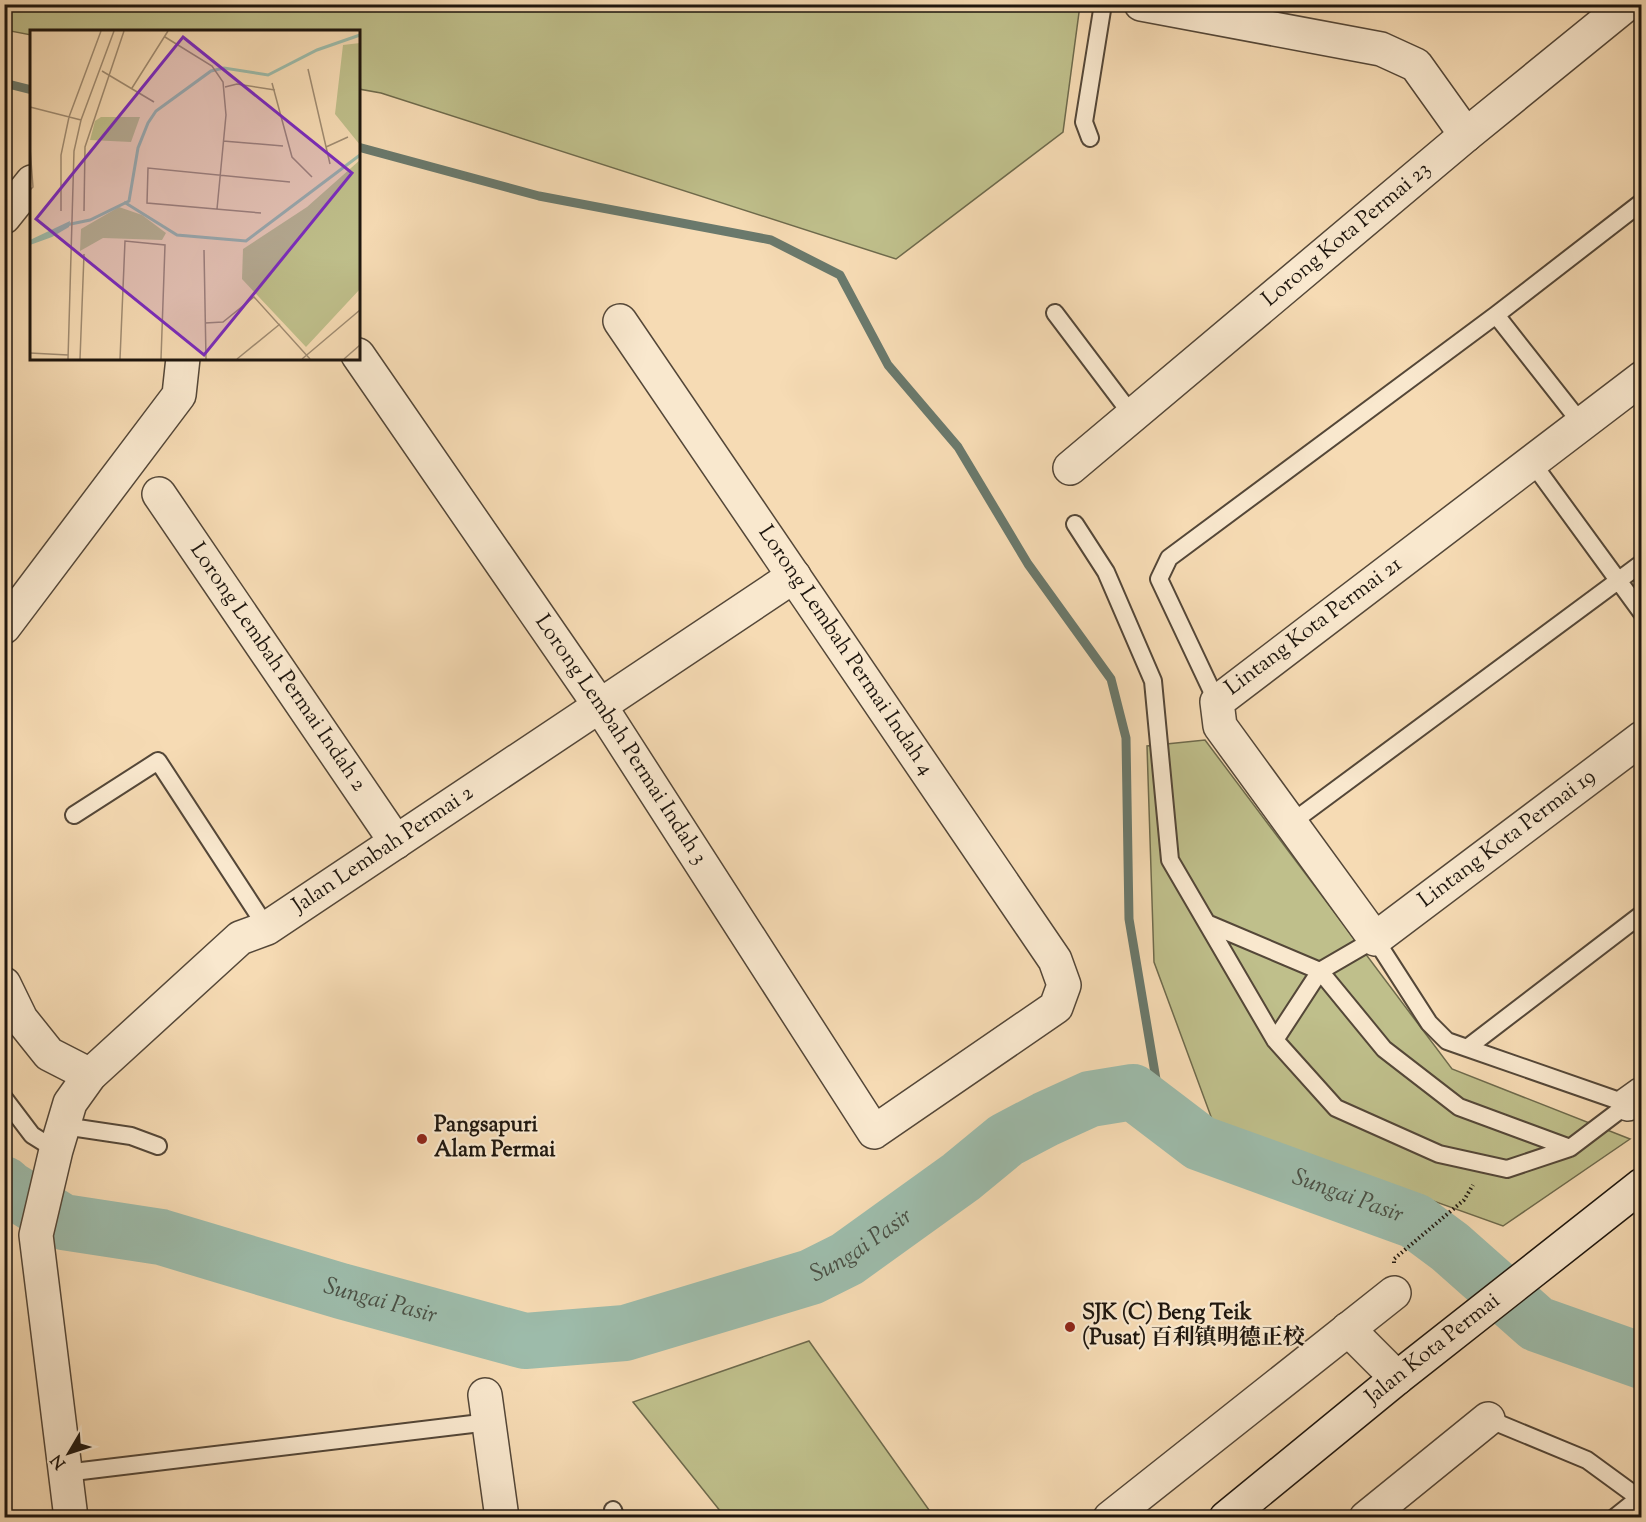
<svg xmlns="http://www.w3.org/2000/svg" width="1646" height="1522" font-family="'Sorts Mill Goudy','Noto Serif SC',serif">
	<rect width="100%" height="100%" fill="#f6dbb4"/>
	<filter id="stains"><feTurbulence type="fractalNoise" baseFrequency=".00333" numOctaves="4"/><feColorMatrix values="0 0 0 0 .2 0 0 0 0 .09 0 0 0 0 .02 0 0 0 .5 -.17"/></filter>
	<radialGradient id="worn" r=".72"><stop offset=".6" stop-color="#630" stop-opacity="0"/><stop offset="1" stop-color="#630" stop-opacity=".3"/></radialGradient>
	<!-- green -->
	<path fill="#bfbf8b" stroke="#6e6a4c" stroke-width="1.5" d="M4,5l1,-1 1075,1 -17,127 -167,127 -515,-166 -22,-4 -1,-57h-326l-1,3 -26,-5z
		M1205,740l247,329 178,70 -127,87 -290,-104 -59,-160 -7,-216z
		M809,1341l125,176h-209l-92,-115z"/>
	<!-- water -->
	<path fill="#9dbbaa" stroke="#6a796c" stroke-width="1.5" d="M1541,1302l100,35v48l-26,-17 -110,-39z"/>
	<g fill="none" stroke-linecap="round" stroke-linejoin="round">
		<!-- shore -->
		<path stroke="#5e685c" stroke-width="1.5" d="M1642,1343l-99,-33 -22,16 2,3 94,33 25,15
			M1642,1350l-97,-32 -8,5 2,4 81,28 22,14"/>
		<!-- stream -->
		<path stroke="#6a796c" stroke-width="9" d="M4,83l28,7
			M358,147l181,49 232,44 69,35 48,90 70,82 70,117 83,115 15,59 3,181 33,196"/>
		<!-- river -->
		<path stroke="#9dbbaa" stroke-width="56" id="s1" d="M4,1184l4,4 55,34 98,15 180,54 184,50 100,-8 186,-56 36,-18 114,-82 45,-37 40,-21 44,-20 43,-7 67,51 215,78 35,26 87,77 105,37"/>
		<defs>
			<path id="lane" d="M1090,138l-6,-16 19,-118
				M1055,313l77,102
				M1496,315l85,108
				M1531,461l111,152
				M1075,524l31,48 47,109 17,179 105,180 61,68 103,46 68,15 63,-21
				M1217,702l-58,-123 10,-21 327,-243 146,-113
				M74,815l84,-54 109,167
				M1291,823l351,-260
				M1209,924l111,47 -45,69
				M1467,1048l161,56
				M4,1098l28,37 24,15
				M1628,1104l-58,44 -111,-41 -75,-58 -64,-78 55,-32 54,84 18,18 20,7 175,-134
				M64,1126l67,10 27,10
				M1488,1419l99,41 52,38 -25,20
				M65,1473l424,-51
				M613,1510l3,8"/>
			<g id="street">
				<path d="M1141,4l240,45 35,16 50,70"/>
				<path d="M4,217l28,-35"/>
				<path id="s2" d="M358,355l242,351 274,426 182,-125 8,-22 -9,-25 -435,-639"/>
				<path id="s3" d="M1642,378l-425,324 3,24 155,213 267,-201"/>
				<path id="s4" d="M1070,468l396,-333 161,-131"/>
				<path id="s5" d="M159,494l237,348"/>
				<path d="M4,627l175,-232 4,-37"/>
				<path d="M4,984l17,35 28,35 41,21"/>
				<path d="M1628,1104l14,-10"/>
				<path d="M1348,1329l49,49"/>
				<path d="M485,1395l17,123"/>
				<path id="s6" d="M71,1518l-35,-283 20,-85 14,-47 20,-28 150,-137 27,-10 527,-352"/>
				<path d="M1110,1518l284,-225"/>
				<path d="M1366,1518l122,-99"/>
			</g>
			<g id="secondary">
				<path id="s7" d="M1226,1518l171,-140 245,-193"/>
			</g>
		</defs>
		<!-- lane casing -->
		<use href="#lane" stroke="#544738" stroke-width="20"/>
		<!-- street casing -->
		<use href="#street" stroke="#544738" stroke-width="36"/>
		<!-- secondary casing -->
		<use href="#secondary" stroke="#1e160e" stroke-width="36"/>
		<!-- path -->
		<path stroke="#1e160e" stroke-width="4" stroke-dasharray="1.5 3" stroke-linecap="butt" d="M1394,1263v-4l70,-59 9,-15"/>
		<!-- lane -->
		<use href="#lane" stroke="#f9e8ce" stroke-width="16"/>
		<!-- street -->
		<use href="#street" stroke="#f9e8ce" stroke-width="33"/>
		<!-- secondary -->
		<use href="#secondary" stroke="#f9e8ce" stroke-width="33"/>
	</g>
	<!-- markers -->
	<g fill="#8f2418" stroke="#f9e8ce" stroke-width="2">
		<circle cx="422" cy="1139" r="6"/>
		<circle cx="1070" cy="1327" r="6"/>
	</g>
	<g text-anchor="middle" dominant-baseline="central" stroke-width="4.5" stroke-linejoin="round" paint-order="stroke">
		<!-- street labels -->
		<g font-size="22" fill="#1e160e" stroke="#f9e8ce">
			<text stroke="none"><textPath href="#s4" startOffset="362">Lorong Kota Permai 23</textPath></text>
			<text transform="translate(1314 627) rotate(-37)">Lintang Kota Permai 21</text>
			<text transform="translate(845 651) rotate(56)">Lorong Lembah Permai Indah 4</text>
			<text stroke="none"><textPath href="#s5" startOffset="210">Lorong Lembah Permai Indah 2</textPath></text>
			<text stroke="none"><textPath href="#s2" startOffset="466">Lorong Lembah Permai Indah 3</textPath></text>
			<text stroke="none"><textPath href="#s3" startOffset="988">Lintang Kota Permai 19</textPath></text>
			<text stroke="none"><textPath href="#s6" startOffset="828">Jalan Lembah Permai 2</textPath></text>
			<text stroke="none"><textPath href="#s7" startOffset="267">Jalan Kota Permai</textPath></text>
		</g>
		<!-- poi labels -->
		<g font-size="22" font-weight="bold" fill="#1e160e" stroke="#f9e8ce" text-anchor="start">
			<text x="434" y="1126">Pangsapuri<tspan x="434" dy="25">Alam Permai</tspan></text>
			<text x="1082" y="1314">SJK (C) Beng Teik<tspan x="1082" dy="25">(Pusat) 百利镇明德正校</tspan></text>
		</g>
		<!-- water labels -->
		<g font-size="24" font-style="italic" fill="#4a5045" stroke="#f9e8ce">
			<text stroke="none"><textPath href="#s1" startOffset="1460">Sungai Pasir</textPath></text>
			<text stroke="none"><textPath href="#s1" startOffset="902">Sungai Pasir</textPath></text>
			<text stroke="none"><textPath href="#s1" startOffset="398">Sungai Pasir</textPath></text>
		</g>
	</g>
	<!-- overview -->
	<g transform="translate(30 30)">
		<rect width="330" height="330" fill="#f6dbb4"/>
		<path d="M330,13v102l-25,-31 8,-69zM71,87h39l-9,25 -41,-2 5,-19zM330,130v129l-54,58 -64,-68 1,-30 64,-42zM89,177l23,8 24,18 -4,7 -59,-2 -23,13 1,-22z" fill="#bfbf8b"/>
		<path d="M40,191l-1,6 -17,10 -22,8v-5z" fill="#9dbbaa"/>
		<path fill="none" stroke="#9dbbaa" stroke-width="3" d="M94,172l53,33 69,6 114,-86M36,195l24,-5 39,-19 9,-53 10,-25 8,-12 55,-40 13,-3 44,7 49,-25 43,-15"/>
		<path fill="none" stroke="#a08c72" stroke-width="1.5" d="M135,7l47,29 11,16 3,33 -9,94M278,39l22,95M72,41l52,31M242,53l20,74 20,20M195,57l12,-3 38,6M102,58l36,-57M0,77l51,13M193,111l60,5M296,117l22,-10M0,118l3,39 -3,3M31,181v-56l8,-38 32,-86M54,181l1,-64 39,-116M231,183l-114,-10 1,-35 142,14M174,220l2,109M175,293l18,-1 31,-25 56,62M0,323l38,2M38,329l6,-208 7,-31 33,-89M50,329l4,-105M90,329l5,-118 40,4 -4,114M207,329l43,-35M272,329l58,-49M314,329l16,-14"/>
		<path fill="#7b2cbf" fill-opacity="0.15" stroke="#7b2cbf" stroke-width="3" d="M153,7l169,136 -148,182 -168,-136z"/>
		<rect width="330" height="330" fill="none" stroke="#1e160e" stroke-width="3"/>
	</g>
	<!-- margin -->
	<rect width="1646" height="1522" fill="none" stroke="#f6dbb4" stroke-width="24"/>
	<rect x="6" y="6" width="1634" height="1510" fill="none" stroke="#1e160e" stroke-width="3"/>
	<rect x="12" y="12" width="1622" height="1498" fill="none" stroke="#1e160e" stroke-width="1.5"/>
	<!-- north arrow -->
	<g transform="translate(69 1453) rotate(231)" stroke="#f9e8ce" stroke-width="4.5" paint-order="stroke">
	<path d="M0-4.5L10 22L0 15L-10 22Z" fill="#1e160e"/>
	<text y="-9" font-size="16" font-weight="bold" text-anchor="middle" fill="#1e160e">N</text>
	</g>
	<rect width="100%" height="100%" filter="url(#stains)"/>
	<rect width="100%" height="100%" fill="url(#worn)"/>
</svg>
